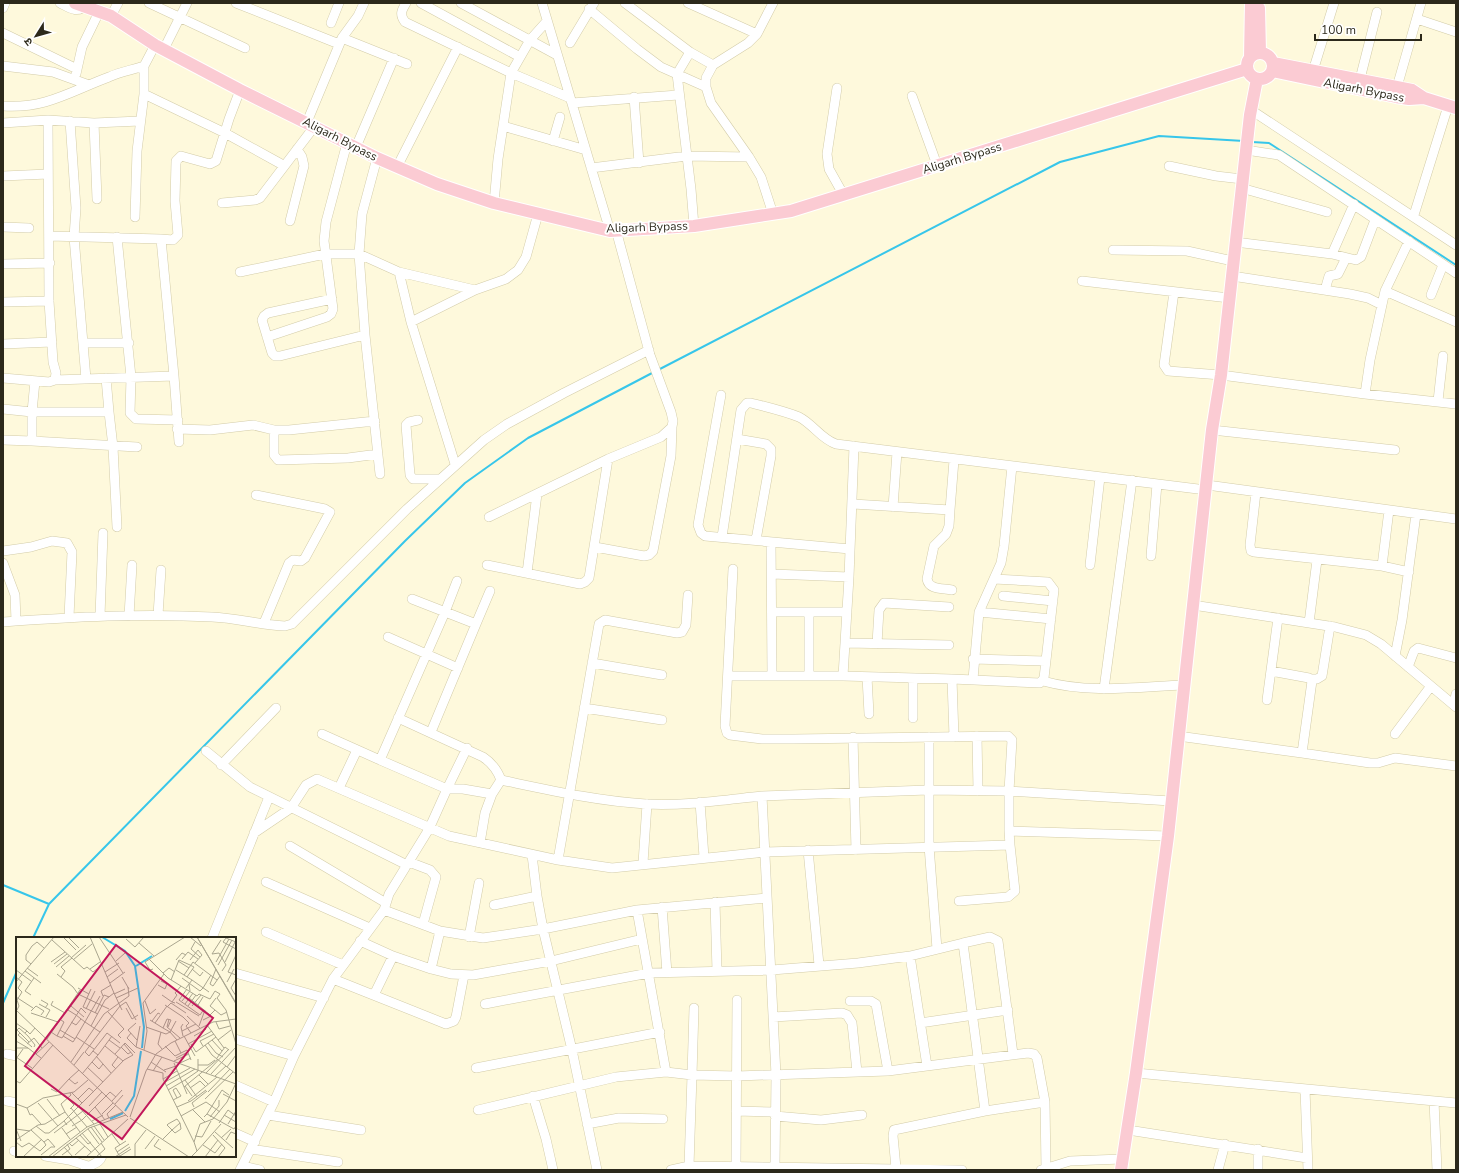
<svg xmlns="http://www.w3.org/2000/svg" width="1459" height="1173" font-family="'Nunito Sans','Noto Sans Devanagari',sans-serif">
	<rect width="100%" height="100%" fill="#fef9dc"/>
	<g fill="none" stroke-linecap="round" stroke-linejoin="round">
		<!-- stream -->
		<path stroke="#37c6ea" stroke-width="2" d="M1252,142l17,1 187,122
			M658,370l402,-208 99,-26 85,5
			M3,885l46,19
			M33,938l16,-34 356,-363 60,-58 63,-45 126,-66
			M3,1003l14,-32"/>
		<defs>
			<path id="minor" d="M60,3c8,4 19,12 25,1
				M149,3l96,45
				M236,3l103,41
				M406,3c-4,7 -7,11 -1,19l106,51 -13,86 -4,44
				M421,3l99,54
				M461,3l96,52
				M542,3l68,228
				M625,3l65,49 23,13
				M688,3l69,31
				M3,8l2,-5
				M589,9l48,40 24,18 45,20
				M111,16l7,-13
				M1417,19l39,13
				M547,21l-17,19 -19,33 59,25
				M331,23l8,-20
				M3,33l74,36
				M342,38l65,26
				M570,43l24,-40
				M164,49l23,-46
				M690,52l-13,22 14,115 3,37
				M3,66l50,6 36,13
				M1313,71l21,-68
				M76,74l6,-27 17,-35
				M1360,79l17,-67
				M1397,87l24,-84
				M837,88l-10,66 2,15 14,25
				M144,94l81,39 58,32
				M912,96l25,69
				M634,97l5,66
				M572,103l106,-8
				M3,106c43,3 68,-15 106,-29 11,-5 23,-7 35,-11
				M1251,110l205,135
				M48,120l46,3 46,-2
				M70,121l6,87 -2,29 12,142
				M307,122l35,-84 16,-22 6,-13
				M3,123l45,-3 1,181 4,61 3,11 -1,7 -6,2 -46,-4
				M94,123l3,76
				M503,126l83,24
				M553,141l7,-24
				M356,147l38,-89
				M1246,150l33,5 177,118
				M1169,166l47,10 26,3
				M397,167l61,-120
				M591,168l96,-12 62,1
				M3,176l45,-2
				M1241,188l86,24
				M222,203l33,-3 5,-2 54,-71
				M773,214l-12,-37 -12,-20 -38,-54 -5,-16v-9l7,-13 35,-22 9,-9 16,-31
				M1414,215l34,-109
				M135,217l2,-66 7,-57v-28l11,-21
				M290,221l14,-55 -2,-9 -5,-8
				M3,227l26,1
				M49,236l112,3
				M117,237l14,140 -1,36 6,6 42,1
				M1235,242l97,12 24,6 5,-3 14,-37
				M1113,250l74,1 46,10
				M1332,254l22,-50
				M3,264l47,-1
				M240,272l85,-18h34l3,-40 15,-56
				M399,272l76,18
				M1232,276l118,18 18,4 14,7
				M1082,281l147,17
				M1325,290l4,-14 9,-2 8,-16
				M1385,291l71,31
				M1174,292l-10,73 4,6 53,4 144,19 91,10
				M1431,295l12,-30
				M332,299l-64,14 -4,3 -2,4 10,33 3,3h5l85,-21 -6,-81 40,18 12,50 44,142
				M3,302l46,-1
				M411,322l64,-32 31,-11 12,-9 8,-13 12,-43
				M365,335l15,139
				M267,337l60,-20 4,-3 2,-5 -9,-68 2,-19 21,-79
				M83,343h46
				M3,344l49,-2
				M55,380l119,-4
				M1365,394l5,-34 15,-69 24,-50
				M721,395l-23,130 3,8 4,3 145,13
				M1438,401l5,-45
				M3,409l29,3 3,-31
				M109,412l4,35 4,80
				M418,420l-9,2 -3,3 4,50 3,4h26
				M177,429l33,1 43,-5 21,5h15l86,-9
				M274,430v25l4,5 70,-2 30,-4
				M1212,430l183,20
				M737,439l29,5 5,5v7l-15,84
				M3,440l29,1v-29h77l-3,-34
				M32,441l105,6
				M179,442l-5,-66 -13,-137 12,1 5,-5 -3,-34 1,-40 5,-5 29,8 6,-3 13,-42 11,-29
				M1207,485l249,34
				M1256,492l-6,53 1,6 3,1 128,14 27,6
				M256,495l69,14 5,3 -25,46 -4,3 -8,-1 -4,3 -25,60
				M853,504l97,6 4,-50
				M893,507l4,-55
				M950,510l-1,16 -3,8 -12,12 -7,33c2,11 15,9 25,11
				M489,517l119,-58 53,-22 11,-10 1,-6 -2,-9 -21,-57 -34,-125
				M722,537l19,-127 6,-7h4c16,4 33,8 48,14 14,7 22,22 37,27l370,46
				M771,542l1,134
				M595,547l49,9 5,-1 4,-4 18,-95 1,-29
				M3,551l28,-4 21,-6 15,2 5,9 -3,65
				M1151,556l6,-72
				M3,563l12,32 1,26
				M487,565l93,19 5,-2 4,-4 19,-119
				M1090,565l10,-88
				M1382,566l7,-56
				M733,569l-8,157 2,7 3,2 32,4h32l214,-3 4,4 -3,51 -81,-1 -166,6
				M527,573l10,-79
				M772,574l77,3
				M457,581l-12,31 -65,148 67,29 20,-41
				M1003,596l50,5
				M412,599l64,25 -45,108
				M1193,605l142,22 31,8 15,9 75,63
				M772,612h75
				M809,612v64
				M979,612l72,7
				M158,615l3,-45
				M100,616l3,-83
				M129,616l3,-51
				M3,622c70,-5 140,-9 209,-5 25,1 48,8 73,9l7,-2 115,-115 77,-69 23,-16 57,-31 85,-43
				M1309,623l8,-63
				M476,624l14,-33
				M388,637l70,31
				M846,643l103,2
				M877,644l2,-34 5,-7 65,4
				M1395,656l7,-36 14,-106
				M973,659l73,2
				M592,663l70,12
				M1408,667l6,-16 4,-3 38,10
				M728,676h115l109,3 2,58
				M843,676l6,-99 5,-131
				M867,677l2,37
				M913,678v40
				M952,679l88,4 4,-5 10,-88 -6,-8 -54,-3
				M973,679l6,-67 22,-49 3,-17 8,-80
				M1311,679h6l5,-3 8,-50
				M1043,681c46,13 94,6 141,4
				M1104,689l28,-209
				M1267,700l11,-82
				M1454,705l2,-11
				M584,708l78,12
				M398,718l85,39c9,6 14,12 18,23
				M322,734l58,26
				M1395,734l36,-48
				M977,736l1,55
				M1178,736l124,17 10,-72 -3,-3 -38,-7
				M853,737l3,113
				M929,737v109l8,103
				M206,751l44,36 157,78
				M1302,753l68,10h8l17,-5 61,8
				M221,765l55,-57
				M339,788l18,-38
				M700,802l4,55
				M1009,831v-40l162,10
				M254,833l37,-25 15,-23 11,-6 132,57 109,24 54,8 153,-16 245,-7 -1,-14 159,5
				M480,843l5,-30 7,-19
				M290,846l96,57
				M808,850l11,115
				M532,855l5,41 6,33 29,121 25,120
				M558,860l41,-236 6,-4 72,13 5,-1 4,-7 2,-30
				M409,862l21,8 6,7 -13,47
				M643,863l4,-59
				M266,882l104,46
				M767,898l-130,12 -94,19 -60,9 -43,-7 -56,-21 5,-16 40,-65 18,-40h16l29,5 9,-14c48,10 96,21 145,24 38,2 78,-4 116,-8l14,279 -1,92
				M959,901l49,-4 7,-6 -5,-46
				M715,902l2,69
				M494,905l43,-9
				M662,907l5,66
				M440,931l-9,38 20,5 22,1 78,-14 91,-22
				M266,932l77,33
				M469,937l10,-54
				M212,938l57,-141
				M360,941l33,15 38,13
				M963,943l27,-6 8,4 15,113
				M910,956l17,110
				M235,973l89,25
				M333,979l113,45 8,-3 2,-4 8,-42
				M374,995l19,-39
				M850,1001h21l5,3 12,67
				M485,1004l164,-31 123,-3 86,-7 52,-7 53,-13 22,168 60,-9 1,67
				M694,1008l-2,67 45,1 151,-5 140,-18 6,1 3,4 8,44
				M773,1017l69,-4 5,2 5,8 5,49
				M920,1023l88,-13
				M235,1039l59,17
				M7,1054l10,2
				M476,1068l184,-36
				M666,1072l26,3 -3,91
				M1136,1073l320,30
				M235,1085l39,17
				M1305,1089l3,81
				M533,1096l13,43 7,31
				M7,1101l10,2
				M1434,1101l3,69
				M478,1110l138,-33 50,-5 -29,-162
				M736,1111l39,1
				M268,1115l93,15
				M775,1116l46,4 41,-5
				M587,1124l32,-6 44,1
				M1128,1130l179,28
				M235,1133l20,9
				M251,1149l87,13
				M1258,1149v21
				M14,1151l3,1
				M45,1156l24,4 19,6
				M243,1166l17,4
				M736,1167l1,-167
				M896,1168l-3,-32 1,-6 91,-19
				M85,1170c5,-7 14,-5 17,-14
				M240,1170l34,-68 20,-46 39,-77 51,-69
				M671,1170l18,-4 273,4
				M1041,1170l29,-9 52,-2
				M1218,1170l7,-26"/>
			<path id="major" d="M75,3l36,13 44,29 85,45 137,68 60,26 57,19 116,28 84,-5 97,-15 456,-142
				M1259,8l1,45
				M1247 66a13 13 0 1 1 26 0a13 13 0 1 1-26 0Z
				M1250,58l1,-55
				M1273,63l139,27 12,8
				M1272,71l124,26 13,2 15,-1 32,10
				M1121,1170l15,-97 32,-237 44,-406 9,-55 29,-260 7,-36"/>
		</defs>
		<!-- minor casing -->
		<use href="#minor" stroke="#d3cca9" stroke-width="10"/>
		<!-- major casing -->
		<use href="#major" stroke="#fff" stroke-width="14"/>
		<!-- minor -->
		<use href="#minor" stroke="#fff" stroke-width="9"/>
		<!-- major -->
		<use href="#major" stroke="#fbcbd3" stroke-width="12"/>
	</g>
	<g text-anchor="middle" dominant-baseline="central" stroke-width="4" stroke-linejoin="round" paint-order="stroke">
		<!-- street labels -->
		<g font-size="12" fill="#2c291b" stroke="#fff">
			<text transform="translate(1364 90) rotate(11)">Aligarh Bypass</text>
			<text transform="translate(340 139) rotate(27)">Aligarh Bypass</text>
			<text transform="translate(962 158) rotate(-17)">Aligarh Bypass</text>
			<text transform="translate(647 227) rotate(-2)">Aligarh Bypass</text>
		</g>
	</g>
	<!-- overview -->
	<g transform="translate(16 937)">
		<rect width="220" height="220" fill="#fef9dc"/>
		<path fill="none" stroke="#37c6ea" stroke-width="2" d="M86,0l23,14 10,15 9,61 -2,21M120,29l16,-10M109,174l9,-15 7,-45M94,182l13,-6"/>
		<path fill="none" stroke="#aaa68f" stroke-width="1" d="M47,0l13,13M52,0l11,11M74,0l24,56M83,0l24,36M174,0l11,9M181,0l39,67M181,0l39,66M110,2l9,8 9,-10M36,3l32,29 3,-2 6,5 8,-6M205,3l-9,14 7,-1 3,5 10,-18M179,5l-4,7 9,8M220,5l-10,-4 -3,4 13,7M123,6l15,13M220,18l-8,17 8,3M55,21l15,-13M133,22l19,19 29,18 2,-2 11,5 5,-8 5,3 -3,4 9,12 10,34M166,22l6,-7 10,7M57,23l19,-16M160,23l6,-7 4,2M174,23l8,-10 4,5 -7,8M100,24l9,-8M162,24l11,7M35,25l14,-10M200,25l13,-23M209,25l11,-22M15,27l-5,-4v-5l6,-9 5,-4 7,6M38,27l13,-10M202,28l4,-7 4,7 -4,6M40,30l13,-11M11,31l11,8M74,32l10,-7M137,32l-3,1 -5,-8 40,-25M176,32l8,7 3,-4M200,32l-6,15 3,2 7,-10M0,33l15,11M160,33l16,10 -6,8M9,34l29,-34M89,35l14,-9M147,36l6,-5 6,4M41,37l16,13 5,7 31,15M168,38l9,-13 24,18M0,40l6,5 -4,6 4,4 -5,8 2,6 -2,4M45,40l4,-6 -4,-4 11,-9M91,40l11,-8M106,40l7,12M171,40l7,-10 -4,-2M166,41l18,13 3,-3M220,42l-5,9 5,8M155,43l8,-20 11,5M176,43l17,12M0,45l9,-11 16,12M211,45l7,-13M94,46l15,-11M142,48l7,4 2,-5 -6,-3M62,51l11,6M187,51l8,-13M75,52l-8,18 15,7M171,52l-8,11 21,15 4,-6M98,57l11,-5M15,58l-6,-4 9,-13M146,58l10,7M87,59l-2,-5 10,-6M0,60l17,11M100,61l22,-10M173,61l9,7 5,-8M25,63l7,4 -3,4M37,64l-2,4 14,8M129,64l5,13 6,-5M166,64l8,-10 -1,-7M160,65l23,14M159,66l-3,-1 5,-7 -2,-2 6,-7M23,67l11,6 -4,7M169,67l8,-11M149,68l18,12 6,6 -3,3 5,7M182,68l13,11 -8,4M55,69l13,11M172,69l8,-11M176,69l9,-11M151,70l4,-4 15,10M110,71l6,11 6,-4M70,72l9,-18M0,73l112,107M52,73l8,5 9,7 15,10 20,-26 -6,-13 -9,7 -14,26M106,73l-2,-4 6,-4 10,18M199,73l-5,-4 6,-8M15,74l5,-5 8,5 -3,4M91,74l17,18 -6,6 3,3M15,76l27,9M79,76l9,-18 5,2M194,78l5,-5 6,5 6,-3M171,79l13,12M153,82l-2,8 13,11M134,83l13,8M136,84l6,-8 2,1M160,84l-6,11 7,8M55,85l5,3 5,-6M200,85l3,7 11,-3M0,86l11,8M120,86l-8,7 9,10M139,86l12,-17M167,87l-2,3 2,9M191,88l17,23M124,89l-4,21 20,8M183,89l6,-16M130,90l20,7 4,-2 -7,-4 4,-9 4,1 -3,7M0,92l4,4 -2,2 14,12M1,93l2,-2 9,8 7,9 -1,2M44,93l4,-8 -3,-2M166,94l14,-7M35,95l6,4 3,-6 15,9 25,-43M84,95l-15,20 4,4 18,-23 13,10M145,95l-3,12 4,5M4,96l9,9M9,96l2,-2 3,3 5,-6M115,96l-4,5 9,9M41,99l5,2 19,-30 5,5M47,99l10,6 2,-3M168,99l11,20M178,99l12,-7M60,100l18,12M31,102l33,-49M93,103l11,8M196,103l10,11M202,103l13,-10M0,104l12,7M159,104l6,12M192,106l8,10 7,4M11,107l7,-6 8,10M172,107l24,-13M175,107l5,8 20,-15M189,108l7,10 24,19M89,109l18,15M149,109l10,10 12,-6 4,10M187,109l-3,-5 14,-7M105,110l7,7 3,-2M0,111h12l13,10M128,113l3,-19 -4,-28 21,-29M77,114l5,4 14,-19M20,117l13,-12M99,117l10,-11 10,10M82,118l-6,7 7,7 4,-5M140,118l80,29M80,119l15,17M0,120l16,11M160,121l12,-6M201,121l8,-11 4,3M0,122l7,-10M158,124l15,-7M55,125l33,-48 25,-18 -1,-9M135,125l15,10M158,126l13,31M164,126l11,-5M58,128l10,-13M182,128h10l7,-5M71,130l16,15M211,130l9,-12M100,132l-4,-4 6,-8M131,132l16,4v6l31,63 3,9 -6,6M148,133l12,-4M137,134l9,-14M190,136l23,-24M66,137l10,-12M195,137l25,-27M183,138l9,9M199,139l11,-10M147,142l14,-8M169,143l13,-9v-12M0,144l4,2 33,-38M62,145l-3,2 -6,-5 10,-9M149,145l25,-14M150,149l29,-17M169,149l7,10M168,150l34,-28M81,151l27,-28 9,-5 -9,-11M174,151l10,-7 5,5M35,152l6,3 12,-13M152,153l17,-10 12,17M192,155l22,-23M56,156l10,10M207,157l13,7M51,161l7,7 -4,4M31,162l13,17M62,162l11,-11 5,4M189,162l28,-27M157,163l8,-4 -5,-8 -3,2 4,8M96,164l10,-11M172,164l29,-24M22,166l20,23M0,167l11,4 16,-10 31,-6 14,-12M99,167l8,-9M73,169l13,-14M63,170l15,17M79,170l10,13M161,170l14,-6 15,-11M178,170l-2,-4 15,-12M11,171l3,7 2,-1 9,10M55,171l16,19M176,172l13,13M49,175l-4,-8 10,-9 -1,-2M86,177l11,-11M191,177l15,-24 7,5M208,178l12,7M165,179l25,-14 14,10M114,180l16,-46 10,-17 15,-11 42,-21 23,-3M188,180l3,-3 27,15 2,-3M194,180l9,-11v-6M93,181l-2,-4 9,-9M114,181l59,39M48,184l33,-33M76,184l11,-6M203,186l9,-13 8,6M84,187l8,13M212,187l8,-13M20,189l9,7h4l15,-12 3,4M56,189l10,-6 28,-28 6,5M78,189l10,14M75,190l11,15M46,191l8,11M0,192l14,2M0,192l5,12M72,192l11,15M15,193l13,12 4,-3 7,8M199,195l18,16M38,196l29,-22M66,196l20,24M50,197l11,-7M96,197l8,11M64,198l8,9 3,-2M197,198l12,13 -7,9M179,199l7,1 9,-16M60,201l15,14M205,201l10,-9M143,202l-5,7 7,4M147,202l9,-9 8,-7 -3,-4 -9,5 -1,1 8,8 6,-4 -1,-6M0,203l22,-15 7,-1 20,-12 15,20M210,203l5,-8 5,2M0,205l6,5 7,-4 11,8 6,-6 -2,-3M178,205l6,-18 13,-5 14,-17 9,-19M53,206l3,3 7,-6M187,208l12,8 7,-9M48,210l9,10M129,212l10,-13M181,214l24,-27M101,215l12,-8M25,218l10,-8h4M46,218l8,-6 -3,-5M59,218l10,-9M104,219l11,-7M7,220l19,-18M32,220l39,-30 36,-15M36,220l37,-29 37,-13M70,220l42,-38M80,220l9,-8 -4,-6M99,220l15,-10M104,220l-5,-9 11,-7M119,220v-13l11,-14M189,220l13,-17"/>
		<path fill="#c2185b" fill-opacity="0.15" stroke="#c2185b" stroke-width="2" d="M100,8l97,73 -91,121 -97,-73z"/>
		<rect width="220" height="220" fill="none" stroke="#2c291b" stroke-width="2"/>
	</g>
	<!-- border -->
	<rect width="1459" height="1173" fill="none" stroke="#2c291b" stroke-width="8"/>
	<!-- north arrow -->
	<g transform="translate(36 36) rotate(233)" stroke="#ffffff" stroke-width="3" paint-order="stroke">
	<path d="M0-3L7 15L0 10L-7 15Z" fill="#2c291b"/>
	<text y="-6" font-size="11" font-weight="bold" text-anchor="middle" fill="#2c291b">उ</text>
	</g>
	<!-- scale -->
	<path d="M1315 34v6h106v-6" fill="none" stroke="#2c291b" stroke-width="2"/>
	<text x="1321" y="34" font-size="12" fill="#2c291b" stroke="#ffffff" stroke-width="3" paint-order="stroke">100 m</text>
</svg>
